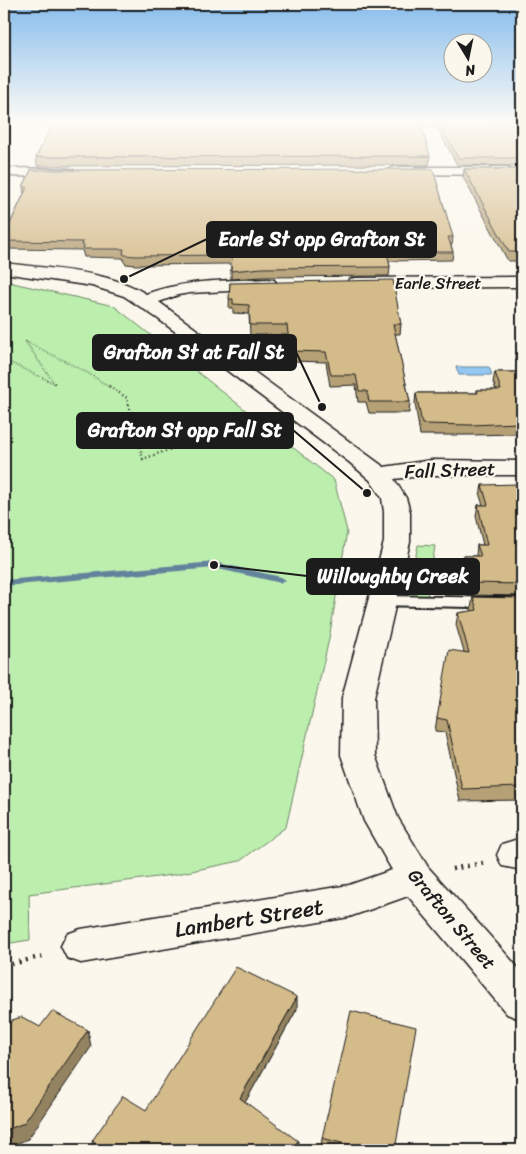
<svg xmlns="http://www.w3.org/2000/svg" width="526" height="1154" font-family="Sriracha,sans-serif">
	<rect width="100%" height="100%" fill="#fbf7ec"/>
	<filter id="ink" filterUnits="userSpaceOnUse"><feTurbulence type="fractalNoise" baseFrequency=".02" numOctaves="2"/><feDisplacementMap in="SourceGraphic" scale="10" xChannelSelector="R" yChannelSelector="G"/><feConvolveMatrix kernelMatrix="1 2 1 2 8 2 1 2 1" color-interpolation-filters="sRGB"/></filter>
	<g filter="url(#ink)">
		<!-- green -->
		<path fill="#bceeae" stroke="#6c8565" d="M4,281l110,25 220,174 13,51 -18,108 -43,188 -46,34 -68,14 -143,19 1,46 -26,4z
			M418,545l17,1 -8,52h-20z"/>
		<!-- water -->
		<path fill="#94c7f1" stroke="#64839c" d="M456,367h33l3,8h-33z"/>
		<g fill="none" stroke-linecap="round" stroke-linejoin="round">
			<!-- stream -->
			<path fill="#64839c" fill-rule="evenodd" d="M214,562l67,15 5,3 -5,3 -67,-15 -210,18v-6z"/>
			<defs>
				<path id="service" d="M381,596l141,2v10l-147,-3 -2,-4 2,-4z"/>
				<path id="minor" d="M417,121h105v8l-99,-4z
					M396,167h126v8l-131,-1 -2,-3 2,-3z
					M4,168l64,1 5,1 2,3 -2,3 -5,1 -64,-1z
					M4,263c44,6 105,7 142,31 41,-15 79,-13 122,-15l6,1 3,4 -3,4 -6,1 -78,4 -12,2 -19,7 225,165 48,-7 90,1v14h-90l-38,4 12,19 4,14v30l-36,156 1,57 23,63 30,49 94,105v48l-15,-6 -99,-118 -59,21 -268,46 -14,-5 -6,-12 6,-12 14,-5 268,-44 43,-15 -28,-49 -23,-66 1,-57 42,-156v-30l-2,-14 -12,-18 -21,-18 -192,-144 -33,-22 -32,-10 -88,-13z
					M522,277v10l-166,1 -6,-1 -3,-4 3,-4 6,-1z
					M515,840h7v30l-20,-4 -5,-11 5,-11z"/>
			</defs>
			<!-- service casing -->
			<use href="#service" stroke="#1c1c1c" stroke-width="4"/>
			<!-- minor casing -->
			<use href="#minor" stroke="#1c1c1c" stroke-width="3"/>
			<!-- path-far2 -->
			<path stroke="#1c1c1c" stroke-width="2" stroke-dasharray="0.5 2" stroke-linecap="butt" d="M4,360l50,23 -29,-42 63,32 23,15"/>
			<!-- path-far1 -->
			<path stroke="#1c1c1c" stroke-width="2.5" stroke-dasharray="1 3" stroke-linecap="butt" d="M109,386l18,12 16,61 118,-42"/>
			<!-- path -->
			<path stroke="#1c1c1c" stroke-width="4.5" stroke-dasharray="2 5.5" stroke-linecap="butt" d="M452,869l31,-6
				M4,966l43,-11"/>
			<!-- service -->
			<use href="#service" fill="#fbf7ec" fill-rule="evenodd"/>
			<!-- minor -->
			<use href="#minor" fill="#fbf7ec" fill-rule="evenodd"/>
		</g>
		<!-- wall -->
		<path fill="#b6a177" stroke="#1c1c1c" d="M437,121l85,3v42l-65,-1 -20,-38z
			M430,156l-1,9 -392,1 -1,-9z
			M464,169h58v92h-14l-45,-84z
			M31,170l422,67 -1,8h-1l2,7 -1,8 -63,1 1,6 -1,9 -126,1 -32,2v-15l-95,1 -10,-1 -2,-2 -1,-4 -39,-1 -2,-7 -78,-1v-12l20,-43 -1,-7z
			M230,283l171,41 -1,10h-5l15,68 -1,11h-40l-3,-11h-8l-2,-17 -26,1 -4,-24 -36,-1 -3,-26h-37l-1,-21 -16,-1v-5h-4z
			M495,372h27v60h-6v2l-45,1h-51l-5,-32 1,-10h61v-3h19l-3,-8z
			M482,485l40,7v104l-54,-1 -8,-27 2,-12h14l1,-11h6l-7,-29 2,-11h5l-3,-9z
			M473,597l49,1v202l-62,1 -15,-69 -10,-1 2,-13 27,-66 -8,-27 2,-12 14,-2 -1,-2z
			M297,1009l-52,93 53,48h-206l2,-2 -2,-7 54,-31z
			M322,1138l73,12h-71l-3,-1z"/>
		<!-- shaded-wall -->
		<path fill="#948361" stroke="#1c1c1c" d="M297,997v12l-56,101 -1,-12z
			M88,1030l3,17 -63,92 -24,10v-18z
			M298,1141v9h-6z"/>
		<!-- building -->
		<path fill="#d4bb8a" stroke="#1c1c1c" d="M54,121h366l10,35 -394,1z
			M438,121l84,3v34h-64z
			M433,169l20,68h-5l5,15h-66l3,15 -127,1 -32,3 1,-16 -97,1 -10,-1 -2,-1 1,-5h-41l1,-4h-2l1,-3 -79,-1v-4l23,-50h-4l8,-17z
			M464,169h58v83h-13z
			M393,280l8,44h-8l17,78h-41l-2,-11h-8l-3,-16h-25l-5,-23 -36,-1 -3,-26h-37l-1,-20 -16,-1v-5h-4l1,-16z
			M495,372h27v50l-5,-1 1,2 -46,2 -50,-1 -6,-31h62l-1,-3h24z
			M518,484l3,8h1v92l-53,-1 -7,-27h19l-4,-11h10l-9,-40h10l-6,-20z
			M473,597l49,1v189l-60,2 -15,-69 -10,-2 12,-68 20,3 -11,-40 19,-3z
			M236,967l61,30 -57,101 58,43 -6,9h-85l-3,-2 -1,2h-111l4,-7 -4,-2 31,-45 23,14z
			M52,1011l36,19 -64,93 -20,8v-99l8,-12 10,-3 18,10z
			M351,1011l65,16 -21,123h-26l-47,-12z"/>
	</g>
	<!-- sky -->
	<linearGradient id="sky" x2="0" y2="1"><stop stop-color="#86bcec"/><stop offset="0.43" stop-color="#fdfbf6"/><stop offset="1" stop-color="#fdfbf6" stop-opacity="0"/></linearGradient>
	<rect width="526" height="283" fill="url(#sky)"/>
	<g text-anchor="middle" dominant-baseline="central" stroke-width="4.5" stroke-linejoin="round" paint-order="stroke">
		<!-- far-street labels -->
		<g font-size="16" fill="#1c1c1c" stroke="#fbf7ec">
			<text x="438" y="283">Earle Street</text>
		</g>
		<!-- street labels -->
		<g font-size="19" fill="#1c1c1c" stroke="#fbf7ec">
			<text transform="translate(450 470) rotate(-2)">Fall Street</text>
			<text transform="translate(452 919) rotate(50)">Grafton Street</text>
		</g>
		<!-- near-street labels -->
		<g font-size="22" fill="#1c1c1c" stroke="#fbf7ec">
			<text transform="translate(249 918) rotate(-9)">Lambert Street</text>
		</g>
	</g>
	<!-- callouts -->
	<path fill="none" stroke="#1c1c1c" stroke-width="2" d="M124 279L207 239M322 407L296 352M367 493L293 430M214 565L307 576"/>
	<g fill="#1c1c1c" stroke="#fbf7ec" stroke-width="2">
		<circle cx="124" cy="279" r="5"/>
		<circle cx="322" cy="407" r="5"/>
		<circle cx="367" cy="493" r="5"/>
		<circle cx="214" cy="565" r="5"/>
	</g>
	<g fill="#1c1c1c" stroke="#1c1c1c" stroke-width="2">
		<rect x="207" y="222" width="229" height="35" rx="5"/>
		<rect x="93" y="335" width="203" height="35" rx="5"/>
		<rect x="77" y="413" width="216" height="35" rx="5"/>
		<rect x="307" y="559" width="172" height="35" rx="5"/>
	</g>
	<g font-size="20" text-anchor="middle" font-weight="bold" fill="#fff">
		<text x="322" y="246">Earle St opp Grafton St</text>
		<text x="194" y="359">Grafton St at Fall St</text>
		<text x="185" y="437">Grafton St opp Fall St</text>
		<text x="393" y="583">Willoughby Creek</text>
	</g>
	<!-- margin -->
	<rect width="526" height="1154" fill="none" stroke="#fbf7ec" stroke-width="20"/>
	<rect x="10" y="10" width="506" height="1134" fill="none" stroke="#1c1c1c" stroke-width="2" filter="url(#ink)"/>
	<!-- north arrow -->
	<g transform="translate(468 58) rotate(170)"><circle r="24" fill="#fbf7ec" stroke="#a29f99"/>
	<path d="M0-4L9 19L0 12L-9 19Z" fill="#1c1c1c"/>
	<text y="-8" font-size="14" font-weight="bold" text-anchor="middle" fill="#1c1c1c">N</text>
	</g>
</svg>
